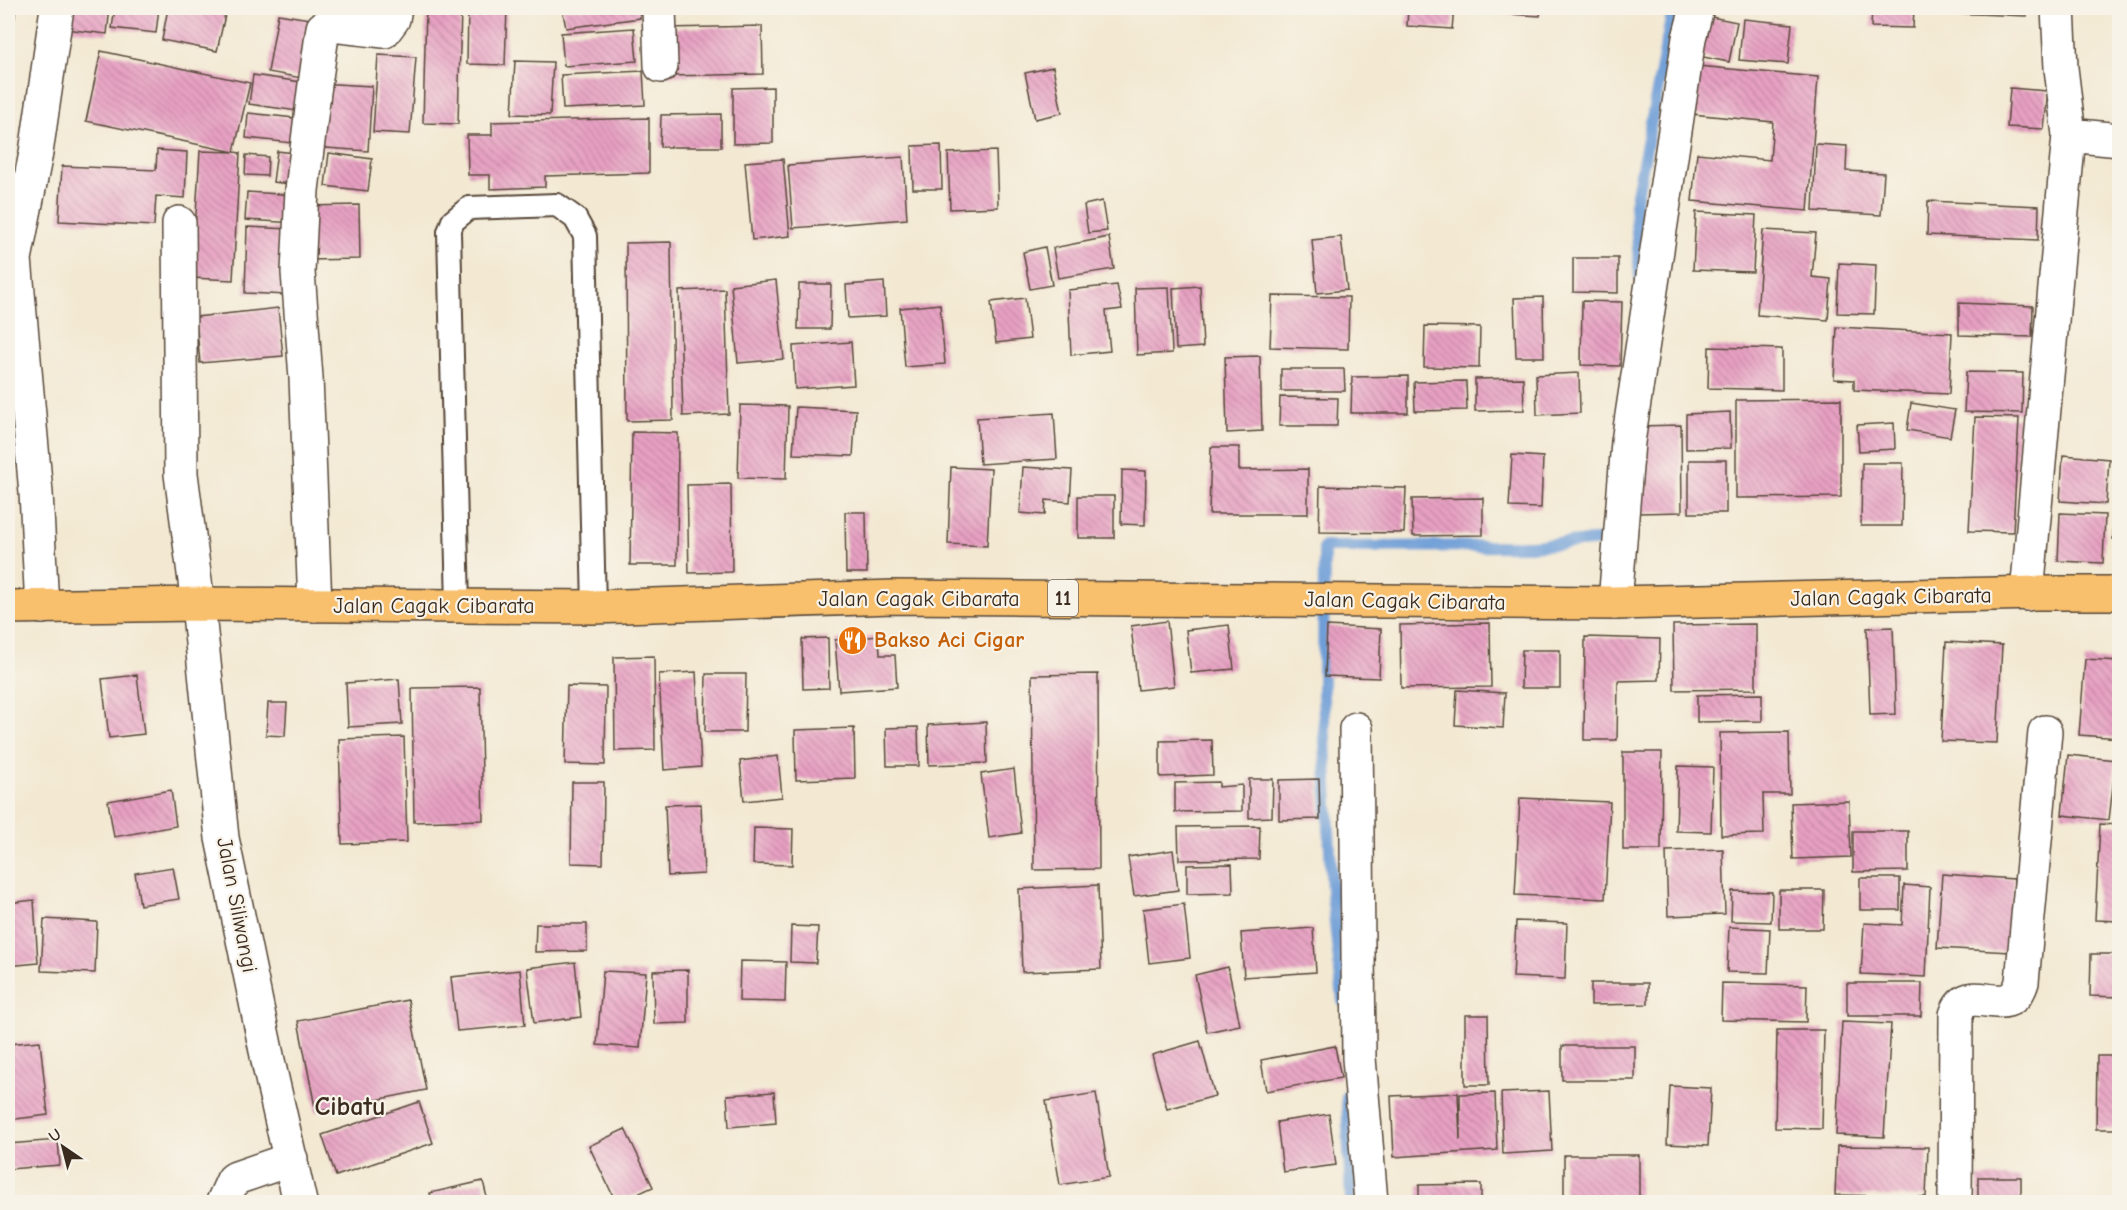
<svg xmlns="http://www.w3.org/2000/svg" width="2127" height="1210" font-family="'Comic Neue',sans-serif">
	<defs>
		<pattern id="building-back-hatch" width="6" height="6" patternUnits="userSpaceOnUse" patternTransform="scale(1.5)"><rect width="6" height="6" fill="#e8a1c3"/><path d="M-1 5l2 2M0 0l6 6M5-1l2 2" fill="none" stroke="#bd839e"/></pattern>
	</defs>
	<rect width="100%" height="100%" fill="#f7f3e8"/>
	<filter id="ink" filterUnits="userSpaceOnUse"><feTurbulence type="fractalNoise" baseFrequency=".0167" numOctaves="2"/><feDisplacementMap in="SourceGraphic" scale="12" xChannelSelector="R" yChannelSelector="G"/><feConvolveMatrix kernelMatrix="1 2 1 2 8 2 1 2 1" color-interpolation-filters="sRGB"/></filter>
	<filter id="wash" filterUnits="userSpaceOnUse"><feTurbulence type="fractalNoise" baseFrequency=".008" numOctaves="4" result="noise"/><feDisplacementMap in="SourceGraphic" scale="24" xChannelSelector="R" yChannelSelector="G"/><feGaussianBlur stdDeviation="1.35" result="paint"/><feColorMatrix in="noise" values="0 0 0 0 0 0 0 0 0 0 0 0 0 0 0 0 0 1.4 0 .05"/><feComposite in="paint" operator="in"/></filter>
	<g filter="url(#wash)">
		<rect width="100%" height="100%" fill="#f3e9d3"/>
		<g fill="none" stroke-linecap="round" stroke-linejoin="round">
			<!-- stream -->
			<path stroke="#6e9ed7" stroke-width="12" d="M1640,277l-5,-72 38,-196 23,-1
				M1343,1001l-11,-107 -9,-198 1,-149 206,-1 75,-6 2,-14
				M1347,1096l4,106"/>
		</g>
		<g id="blocks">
			<!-- building -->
			<path fill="url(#building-back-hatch)" d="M8,8h8l-4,28h-4z
				M68,8h42l-3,26 -42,-5z
				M115,8h44l-3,25 -44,-5z
				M168,8h21l36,7 -8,36 -55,-11z
				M426,8h35l-3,116 -35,-1z
				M468,8h39l-2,57 -38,-1z
				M562,8h77l1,10 -74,10z
				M1408,8h46l-2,21 -45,-3z
				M1494,8h47l-1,8 -46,-3z
				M1872,8h42l-1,20 -42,-1z
				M1925,8h102v8l-103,-4z
				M278,14l45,7 -10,59 -45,-8z
				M1706,16l31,6 -8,40 -31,-6z
				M1743,19l49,5 -4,40 -49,-4z
				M762,26l1,48 -95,2 -1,-48z
				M634,28l3,33 -73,5 -3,-33z
				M8,41l4,1 -3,23h-1z
				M101,51l149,32 -16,69 6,1 -7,127 -41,-2 8,-127 34,1 -148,-31z
				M378,55l38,2 -6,77 -37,-2z
				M515,61l38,1 -3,53 -38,-1z
				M1698,66l120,11 -10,134 -116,-10 5,-48 73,7 3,-38 -81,-8z
				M1053,67l9,46 -27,6 -10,-46z
				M643,71l2,34 -82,4 -2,-34z
				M253,75l55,8 -4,29 -55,-8z
				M317,83l55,3 -4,65 -56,-4z
				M773,87v56l-40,1v-56z
				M2010,88l38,3 -4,38 -37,-2z
				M248,113l56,6 -3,25 -55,-6z
				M721,114v33h-61l1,-32z
				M649,118v55l-104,3v11l-55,2v-14h-22l-1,-40h25v-13z
				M1816,144l31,2 -1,25 38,2 -3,42 -68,-4z
				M941,145l1,44h-29l-1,-43z
				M157,150l30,2 -2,46 -29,-2 -2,30 -95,-5 3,-55 94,4z
				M277,151l26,3 -4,31 -26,-3z
				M996,151l2,56 -48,2 -2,-56z
				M329,153l43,6 -4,32 -43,-5z
				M246,155l22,2 -1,19 -22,-1z
				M903,157l4,62 -114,9 -5,-63z
				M783,159l7,77 -38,4 -7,-78z
				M247,192l49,3 -1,28 -50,-3z
				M1102,201l5,30 -19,2 -4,-28z
				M1928,201l111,5 -1,34 -111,-5z
				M359,205l1,54 -53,1 -1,-54z
				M1696,212l60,3 -3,57 -60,-2z
				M247,227l43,2 -3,66 -42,-2z
				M1763,230l53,3 -4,44 19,2 -3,41 -71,-5z
				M1109,237l5,32 -56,9 -5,-30z
				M1341,237l6,53 -30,3 -5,-53z
				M671,242l2,178 -46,1 -1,-178z
				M1045,247l7,38 -22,4 -7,-37z
				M1573,258h45v35l-45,-1z
				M1839,263l37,2 -2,49 -37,-1z
				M776,280l8,79 -46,4 -7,-78z
				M884,282l2,34 -38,2 -2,-33z
				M799,284h32l-1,45h-32z
				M1117,285l5,24 -16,2 4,40 -39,4 -3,-65z
				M1200,286l3,61 -27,2 -3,-61z
				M1169,287l3,66 -35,2 -2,-67z
				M725,289l4,125 -46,2 -4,-125z
				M1272,296l77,1 -1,52 -78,-2z
				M1543,297l1,60h-28l-2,-59z
				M1025,298l5,41 -34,4 -5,-41z
				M1582,301l40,1 -2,64 -39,-1z
				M1959,303l74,3 -1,31 -73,-2z
				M940,304l5,60 -40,3 -5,-59z
				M278,308l5,48 -83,7 -4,-46z
				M1425,326l55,1 -1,41 -55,-1z
				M1837,327l115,6 -3,61 -95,-4v-10l-20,-1z
				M851,342l3,43 -59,4 -2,-43z
				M1709,347l73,2v41l-74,-2z
				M1260,356l2,75 -35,2 -2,-76z
				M1281,369h63l1,22h-64z
				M1966,372l57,1 -1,40 -58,-1z
				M1579,373l1,40 -43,2 -1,-40z
				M1408,376v37h-57l1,-36z
				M1523,378l1,32 -49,1v-32z
				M1466,381l1,29 -52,1 -1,-29z
				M1280,397l58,1 -1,28h-58z
				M1841,399v98l-105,1v-98z
				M1911,403l44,7 -5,27 -43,-7z
				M740,405l48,1 -2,73 -48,-1z
				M796,407l60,3 -3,46 -60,-2z
				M1730,412l1,36 -45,1v-35z
				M1054,413l3,46 -77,5 -3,-46z
				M8,415h3l-2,65h-1z
				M1975,417l44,1 -6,114 -44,-1z
				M1894,423l1,26 -36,2 -2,-26z
				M1681,425l1,87 -43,1 -1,-87z
				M632,432l46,1 -1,132h-47z
				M1211,447h28v23l69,-1v45h-99z
				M1512,455l31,2 -2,51 -32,-1z
				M2063,455l46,4 -3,45 -46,-3z
				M1689,460h37v53h-37z
				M1862,463h41l-1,63h-41z
				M951,467l40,2 -4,77 -39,-2z
				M1023,467l49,3 -2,32 -24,-2 -1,15 -25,-2z
				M1122,470l24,1 -1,54 -24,-1z
				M731,484l1,88 -43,1 -2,-88z
				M2116,485h4v54h-7z
				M1320,486l86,2 -2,45 -85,-1z
				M1078,496h36v42h-36z
				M1483,498v37l-70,1 -1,-37z
				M845,512h21l1,61h-21z
				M2060,513l45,2 -2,48 -45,-2z
				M1167,621l7,65 -36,4 -7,-64z
				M1490,623l1,64 -90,1 -1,-63z
				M1756,624v65l-82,1 -1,-65z
				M1229,625l5,44 -43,4 -5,-43z
				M1327,626l54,3 -2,49 -54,-2z
				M1893,627l3,87 -26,1 -3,-87z
				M879,636l1,19h15l2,32 -58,4 -4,-51z
				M1585,637l75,2 -1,41 -41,1 -1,59h-33z
				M828,638l1,50 -26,1 -1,-50z
				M1946,642l56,3 -5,98 -56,-2z
				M1522,650h38v38h-39z
				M654,656l1,94 -40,1 -1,-94z
				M2085,659l35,2v77l-41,-3z
				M696,672l5,95 -37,3 -5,-96z
				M706,674h40l-1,58h-40z
				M1098,674l1,195 -65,1 -2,-195z
				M137,675l7,59 -35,4 -7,-59z
				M399,679l3,45 -54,3 -2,-44z
				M567,686l39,1 -1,78 -40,-1z
				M480,687l3,133 -69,2 -2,-134z
				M1457,690l48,3 -2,35 -48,-3z
				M1762,694v27l-65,1v-27z
				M268,703h19l-2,33 -19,-1z
				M986,722l1,41 -58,2 -1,-40z
				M918,727l1,39h-32l-1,-38z
				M854,728l1,50 -59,2 -1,-50z
				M1789,732l1,62h-27l1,40 -43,1 -1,-102z
				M404,737l3,105 -65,2 -3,-105z
				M1212,740l1,35 -53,2v-36z
				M1623,752h39l-1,98h-38z
				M2068,755l48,5 -7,60 -47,-5z
				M778,756l4,41 -38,4 -4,-40z
				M1678,766l35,1 -2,65 -35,-1z
				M1014,769l7,64 -32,5 -8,-64z
				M1249,779h24l-1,38 -23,1z
				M1319,779l1,40 -41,1v-40z
				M572,782h32l-1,82 -32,-1z
				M1219,782v5l23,-2v26l-67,1v-29z
				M171,790l5,36 -62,11 -6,-36z
				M1520,798l90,4 -5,97 -90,-4z
				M1849,801l2,56 -58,2 -2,-56z
				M701,804l3,70 -36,2 -3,-71z
				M2100,824l20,1v96l-25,-1z
				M1260,826l-1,33 -80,1 -1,-33z
				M754,828l39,1 -1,36 -39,-1z
				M1853,831h55v40l-55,1z
				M1723,849l2,65 -57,2 -2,-65z
				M1173,850l5,40 -44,6 -6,-39z
				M1232,864l1,29 -46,1v-29z
				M173,867l6,32 -39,6 -5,-32z
				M1942,874l72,5 -4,73 -73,-4z
				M1860,878h40v32h-40z
				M1098,885l3,84 -79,3 -3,-83z
				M1904,885l26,2 -4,90 -65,-3 3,-51 38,2z
				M1779,890h45l-1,39h-44z
				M1732,891l40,1 -1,30 -40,-1z
				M34,900l4,63 -30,3v-63z
				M1184,904l6,54 -41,5 -6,-54z
				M44,919l53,3 -2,51 -54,-2z
				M1516,921l51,2 -2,56 -52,-2z
				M536,924h51v27l-52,1z
				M791,926l27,1 -2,36 -26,-1z
				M1729,927l41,2 -2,44 -41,-1z
				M1313,928l3,44 -72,5 -3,-44z
				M2091,954h29v43l-30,-1z
				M740,961l46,1 -1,40 -46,-1z
				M575,962l6,55 -47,6 -7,-55z
				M1228,967l12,58 -33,7 -12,-57z
				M520,970l5,55 -68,6 -6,-54z
				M688,970v53l-34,1 -1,-53z
				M603,971l43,2 -6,75 -43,-3z
				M1591,983h57v21l-57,1z
				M1722,983l85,2 -1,37 -85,-2z
				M1847,983h75l-1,33h-74z
				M408,1000l18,90 -110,22 -18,-91z
				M1465,1015h23l1,70h-24z
				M1842,1022l49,2 -7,113 -48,-2z
				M1777,1030h47l-2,99 -47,-1z
				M40,1041l8,74 -40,5v-76z
				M1200,1041l15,55 -48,13 -15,-54z
				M1335,1046l6,32 -75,13 -5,-31z
				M1562,1046h73v34h-73z
				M2097,1056h23v73h-24z
				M1670,1086l41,2 -3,58 -41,-2z
				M1549,1091l3,60 -49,3 -2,-61z
				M774,1092l2,31 -47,4 -2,-32z
				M1096,1093l13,84 -49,8 -14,-84z
				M1458,1093l2,47v-46l35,-1 2,57 -103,7 -3,-61z
				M419,1102l14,41 -97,33 -14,-41z
				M1329,1114l7,51 -53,7 -6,-50z
				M625,1129l28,58 -33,15h-4l-27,-56z
				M58,1140l2,25 -51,4 -1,-25z
				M1837,1146l91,1 -2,50 -91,-2z
				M1564,1155h75v46h-75z
				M1978,1177h43v25h-43z
				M483,1181l5,21h-56l-2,-9z
				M1481,1184v18h-62v-17z"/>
		</g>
	</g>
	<g filter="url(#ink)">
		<use href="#blocks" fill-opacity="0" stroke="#574739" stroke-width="1.5"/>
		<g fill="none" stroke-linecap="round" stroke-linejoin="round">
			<defs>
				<path id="lane" d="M458,606l-9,-374 4,-11 16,-13 88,-3 18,13 10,18 9,371"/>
				<path id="street" d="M659,8l2,58
					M2069,135l51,5
					M179,223l2,251 17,130 24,234 48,232 30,132
					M2027,594l42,-459 -8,-67 -3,-60
					M1615,603l13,-161 61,-404 8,-30
					M315,605l-9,-227 -8,-106 4,-82 12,-98 9,-64 4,-3h5l52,6 9,-12 2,-11
					M42,607l-6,-114 -21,-234 21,-106 21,-145
					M1356,729l3,329 12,144
					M223,1202l10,-22 3,-2 55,-19
					M1955,1202l1,-187c12,-38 53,10 66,-33l23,-250"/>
				<path id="highway" d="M8,607l190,-3 396,3 299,-10 722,6 423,-10h82"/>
			</defs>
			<!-- lane casing -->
			<use href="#lane" stroke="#574739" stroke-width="26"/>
			<!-- street casing -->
			<use href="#street" stroke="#574739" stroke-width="36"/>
			<!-- highway casing -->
			<use href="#highway" stroke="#574739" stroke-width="36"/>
			<!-- lane -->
			<use href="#lane" stroke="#fff" stroke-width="22"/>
			<!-- street -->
			<use href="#street" stroke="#fff" stroke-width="33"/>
			<!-- highway -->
			<use href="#highway" stroke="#f8bf6c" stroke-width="33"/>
		</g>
	</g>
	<!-- icons -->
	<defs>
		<symbol id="restaurant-disc" viewBox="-11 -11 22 22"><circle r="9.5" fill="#e8710a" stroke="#f7f3e8"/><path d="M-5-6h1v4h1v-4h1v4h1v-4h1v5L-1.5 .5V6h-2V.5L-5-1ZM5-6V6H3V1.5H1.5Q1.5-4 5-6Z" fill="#fff"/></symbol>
	</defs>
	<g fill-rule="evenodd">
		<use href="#restaurant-disc" x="836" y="624" width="33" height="33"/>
	</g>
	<g text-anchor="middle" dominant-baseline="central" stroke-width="4.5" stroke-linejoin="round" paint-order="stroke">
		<!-- shield labels -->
		<rect fill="#f7f3e8" stroke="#73665b" stroke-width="1.5" x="1048" y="580" width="30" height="36" rx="4.5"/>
		<g font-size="21" font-weight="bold" fill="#3b2a1e">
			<text x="1063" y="598">11</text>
		</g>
		<!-- street labels -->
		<g font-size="22" fill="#3b2a1e" stroke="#f7f3e8">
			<text transform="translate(1891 597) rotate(-1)">Jalan Cagak Cibarata</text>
			<text x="919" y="599">Jalan Cagak Cibarata</text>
			<text transform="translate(1405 601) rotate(1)">Jalan Cagak Cibarata</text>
			<text x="434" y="606">Jalan Cagak Cibarata</text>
			<text transform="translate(237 905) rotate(79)">Jalan Siliwangi</text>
		</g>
		<!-- food labels -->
		<g font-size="22" font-weight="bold" fill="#c56008" stroke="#f7f3e8" text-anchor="start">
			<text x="874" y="640">Bakso Aci Cigar</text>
		</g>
		<!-- quarter labels -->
		<g font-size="26" font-weight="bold" fill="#3b2a1e" stroke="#f7f3e8">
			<text x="350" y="1107">Cibatu</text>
		</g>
	</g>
	<!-- margin -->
	<rect width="2127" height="1210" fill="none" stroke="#f7f3e8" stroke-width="30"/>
	<!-- north arrow -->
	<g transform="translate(63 1147) rotate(325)" stroke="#f7f3e8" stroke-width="4.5" paint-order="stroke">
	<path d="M0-4.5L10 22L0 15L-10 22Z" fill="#3b2a1e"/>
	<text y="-9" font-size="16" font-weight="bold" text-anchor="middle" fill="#3b2a1e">U</text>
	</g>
</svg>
